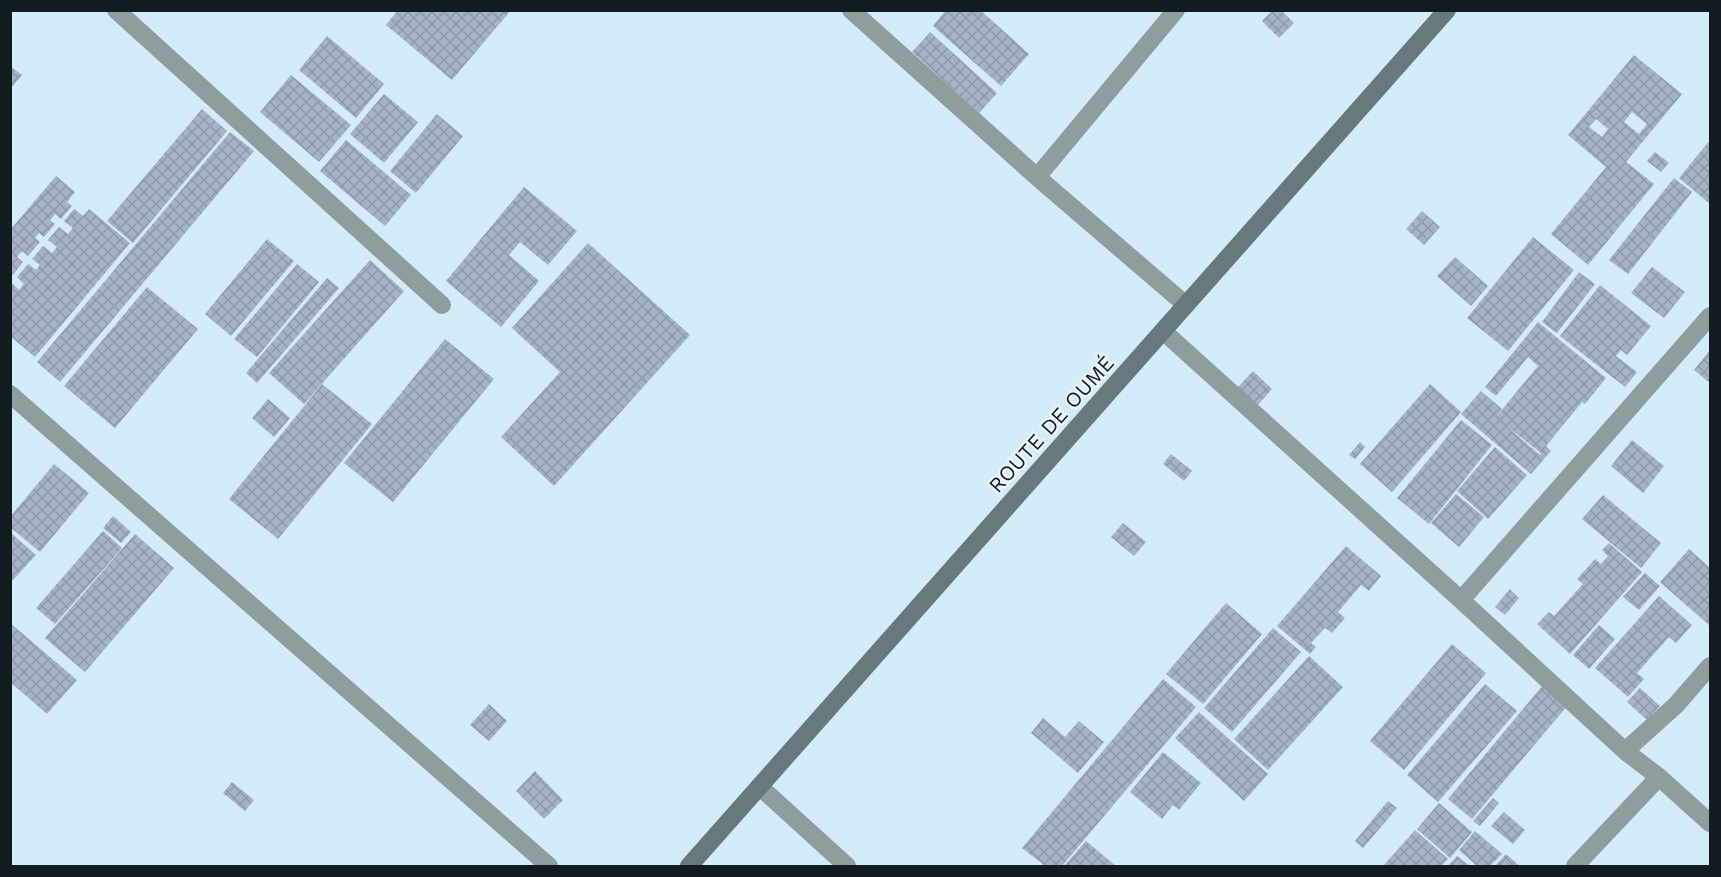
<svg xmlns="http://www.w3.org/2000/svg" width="1721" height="877" font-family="'Work Sans',sans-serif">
	<defs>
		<pattern id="building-cross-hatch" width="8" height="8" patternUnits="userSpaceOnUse" patternTransform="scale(1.5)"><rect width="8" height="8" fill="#a6b3c7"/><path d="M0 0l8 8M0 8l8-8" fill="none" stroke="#8e99ab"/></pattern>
	</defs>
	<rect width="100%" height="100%" fill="#d2ecfa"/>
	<!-- building -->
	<path fill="url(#building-cross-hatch)" fill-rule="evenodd" d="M398,10h113l-59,70 -66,-55z
		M946,10h34l49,44 -28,32 -68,-60z
		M1273,10h8l13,13 -15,15 -17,-17z
		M930,32l67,61 -18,20 -67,-61z
		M327,36l57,48 -28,34 -57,-48z
		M1634,55l48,39 -56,68 28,22 -66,81 -37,-31 55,-67 -38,-32zM1632,112l15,12 -8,10 -15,-12zM1596,119l12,10 -6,8 -13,-10z
		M10,66l12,9 -12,14z
		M291,75l60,50 -32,37 -59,-50z
		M384,94l34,28 -34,41 -34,-29z
		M202,109l25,22 -94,112 -26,-22z
		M437,114l26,22 -47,57 -26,-22z
		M230,132l24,19 -194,231 -23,-20z
		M346,140l65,55 -26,31 -65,-55z
		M1710,140v64l-31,-26z
		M1655,152l14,11 -8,9 -14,-11z
		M56,176l19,16 -8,10 5,4 -11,13 -6,-5 -5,6 5,4 -11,13 -5,-4 -4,5 5,4 -12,14 -6,-5 -5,6 6,5 -10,13 -3,-2v-43z
		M1674,178l18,14 -64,82 -19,-14z
		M524,187l53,44 -29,34 -28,-23 -11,13 30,26 -38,46 -55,-46z
		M74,209l9,7 6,-7 41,34 -95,114 -25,-21v-51l2,-2 7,7 5,-6 -7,-7 11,-13 8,6 4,-5 -8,-6 11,-13 9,7 5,-6 -9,-7 11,-13 9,7 5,-6 -9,-7z
		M1422,211l18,16 -16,18 -18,-16z
		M1533,237l41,33 -66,81 -41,-33z
		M267,239l27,22 -63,75 -26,-22z
		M588,243l102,92 -136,151 -53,-49 59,-65 -48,-44z
		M1455,257l33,29 -17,20 -34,-30z
		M370,260l34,31 -100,113 -35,-31z
		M297,264l22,18 -62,75 -23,-18z
		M1652,267l33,25 -21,26 -33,-25z
		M1579,272l16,12 -38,49 -15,-11z
		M327,278l12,10 -82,95 -11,-10z
		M1600,285l51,41 -24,29 -6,-5 -5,6 21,16 -12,15 -65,-51z
		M147,287l51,42 -83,99 -51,-42z
		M1538,322l68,56 -21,26 -3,-2 -36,44 5,5 -20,23 -70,-60 20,-23 21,18 -6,8 42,-51 -10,-9 -32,39 -11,-9zM1504,424l37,29 -1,2z
		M445,339l49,40 -101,123 -49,-39z
		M1710,350v33l-16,-13z
		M1253,371l19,18 -14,16 -20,-18z
		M322,384l50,40 -94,115 -49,-40z
		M1430,384l31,28 -69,80 -32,-28z
		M268,399l22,19 -16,19 -22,-19z
		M1461,420l31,25 -63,79 -32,-26z
		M1632,440l32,26 -21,27 -32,-27z
		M1360,442l5,5 -10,12 -6,-4z
		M1495,447l32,28 -39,44 -31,-28z
		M1171,454l21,17 -8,10 -21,-17z
		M54,464l35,29 -49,59 -30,-25v-10z
		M1456,494l28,23 -25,30 -28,-24z
		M1603,495l58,48 -20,25 -59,-49z
		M113,516l18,16 -10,11 -18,-15z
		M1123,523l23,19 -12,14 -23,-19z
		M103,531l19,17 -67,76 -19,-16z
		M10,532l26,23 -24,26 -2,-1z
		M135,534l39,34 -89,104 -40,-34z
		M1609,543l33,29 -72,82 -33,-30 12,-12 5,4 29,-32 -6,-5 18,-20 6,5 7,-8 -6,-6z
		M1346,546l35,30 -12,15 -8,-6 -23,27 7,6 -13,15 -7,-5 -14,15 5,4 -6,7 -33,-28z
		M1689,549l21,19v58l-50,-44z
		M1645,573l15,13 -21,24 -16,-13z
		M1510,589l9,9 -14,17 -10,-8z
		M1659,596l33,29 -16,18 -7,-6 -32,36 7,6 -16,18 -33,-29z
		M1226,603l36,31 -59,70 -37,-30z
		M10,623l67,57 -30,34 -37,-32z
		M1599,625l16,14 -26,30 -16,-14z
		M1273,628l28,24 -69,80 -28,-24z
		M1452,644l34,29 -82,97 -34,-29z
		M1309,656l34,31 -75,83 -34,-31z
		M1163,679l33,28 -134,159h-17l-23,-18z
		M1485,684l32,27 -79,91 -31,-27z
		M1543,685l25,20 -96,114 -24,-20z
		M1640,688l20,18 -13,14 -20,-18z
		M489,704l18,17 -18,20 -19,-16z
		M1199,712l69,62 -24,27 -69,-63z
		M1043,718l22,19 14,-16 25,21 -26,31 -47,-40z
		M1163,752l38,31 -22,27 -6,-5 -11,14 -32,-27z
		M535,771l28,29 -19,19 -28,-28z
		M232,782l22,18 -9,11 -22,-18z
		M1493,798l6,5 -19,23 -7,-5z
		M1388,801l9,7 -34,40 -8,-7z
		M1439,803l33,29 -22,26 -33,-29z
		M1504,812l21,18 -12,14 -22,-18z
		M1415,830l33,29 -7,7h-58z
		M1475,831l27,23 -12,12h-13l-18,-16z
		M1086,841l30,25h-52z
		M1506,854l14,12h-25z
		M1457,856l13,10h-22z"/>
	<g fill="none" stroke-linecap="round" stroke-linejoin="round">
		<!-- street -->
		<path stroke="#909d9e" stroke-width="18" d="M116,10l326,295
			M851,10l186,167 149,128
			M1037,177l139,-167
			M1163,331l298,269 164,151 34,26 51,46
			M10,394l539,472
			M1461,600l249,-284
			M1625,751l51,-46 34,-39
			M760,787l87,79
			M1575,866l84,-89"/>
		<!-- secondary -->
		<path stroke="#66797b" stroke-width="18" d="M689,866l758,-856"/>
	</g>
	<g text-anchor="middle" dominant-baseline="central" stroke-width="4.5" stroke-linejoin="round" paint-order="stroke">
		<!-- street labels -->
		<g font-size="21" fill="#121b20" stroke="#ecf6fc">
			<text transform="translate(1051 424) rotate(-48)">ROUTE DE OUMÉ</text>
		</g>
	</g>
	<!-- border -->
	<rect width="1721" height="877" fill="none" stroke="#121b20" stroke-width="24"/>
</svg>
